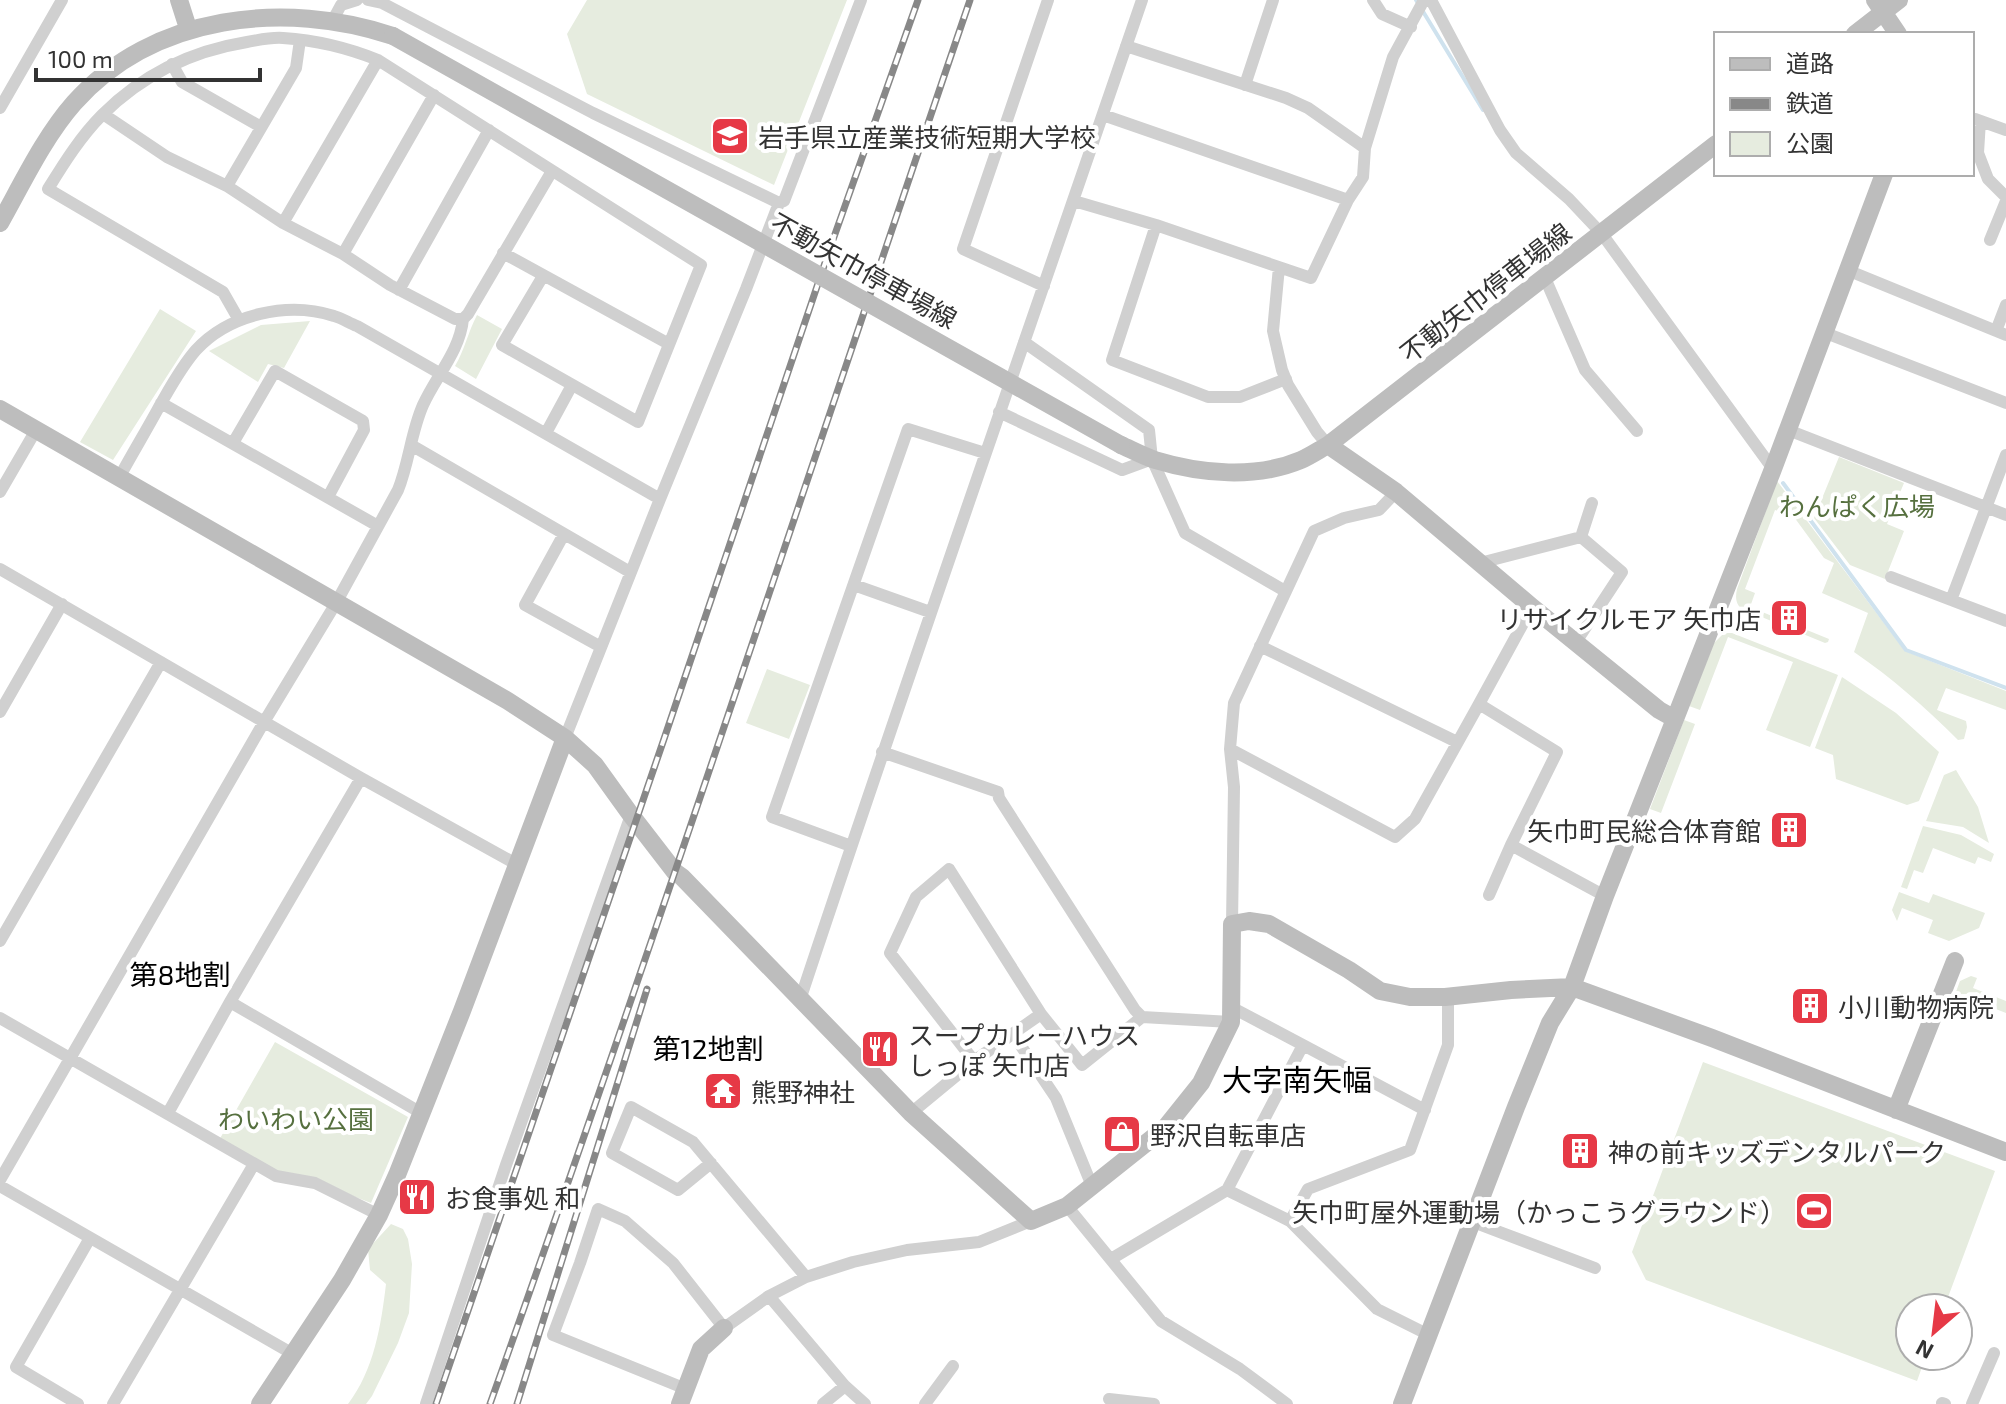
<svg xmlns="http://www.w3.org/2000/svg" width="2006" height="1404" font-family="'Exo 2','Noto Sans JP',sans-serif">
	<rect width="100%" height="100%" fill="#fff"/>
	<!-- green -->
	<path fill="#e6ecdf" d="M587,0h260l-73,185 -187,-91 -20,-60z
		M160,309l36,22 -83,129 -33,-18z
		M477,315l25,14 -26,50 -21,-13c10,-17 13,-34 22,-51z
		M310,321l-26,47 -16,-4 -10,18 -49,-31 52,-26z
		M1839,457l65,26 -17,41 17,7 -19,48 -35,-14 -36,-47z
		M1777,481l128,170 101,40v19l-60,-22 -9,22 29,11 1,6 -3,12 -6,1c-33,-33 -66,-62 -104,-88l14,-39 -46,-20 12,-30 -10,-5 -30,-41 -19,-7 -30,79 10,4 -5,14 79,32 -1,3 -3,1 -83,-34c-6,-5 -7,-11 -5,-20z
		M1724,633h8l106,42 -28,72 -44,-17 27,-68 -65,-25 -28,73 -11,-4 25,-63z
		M767,669l43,16 -21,54 -43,-16z
		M1842,677l54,36 43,39 -20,49 -12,4 -71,-26 -3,-24 -18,-7z
		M1684,720l11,4 -34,89 -11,-4z
		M1956,770l22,37 11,36 -26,-16 -37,-6 18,-46z
		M1923,826l38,9 33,19 -3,8 -13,-5 -3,7 -42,-16 -10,25 -9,-3 -7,19 -6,-2z
		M1899,892l30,11 4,-9 52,19 -6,15 -30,13 -21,-8 5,-13 -31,-12 -5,13 -5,-11z
		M1971,976l6,2 -4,10 33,13v12l-41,-16 -9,23 -9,-4 13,-35z
		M275,1042l133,75 -37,86 -75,-29 -17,-2 -61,-30z
		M1703,1062l292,109 -51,137h-34v48h16l-9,25 -271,-101 -14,-28z
		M391,1224l12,5 5,10 4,25 -3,49 -11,30 -26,53 -6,8h-18c26,-34 33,-78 38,-120l-16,-14 -2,-21z"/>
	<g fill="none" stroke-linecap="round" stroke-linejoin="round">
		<!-- stream -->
		<path stroke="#cfe2ee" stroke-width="4" d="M1416,0l67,110
			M1783,483l123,167 100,38"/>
		<!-- street -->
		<path stroke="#d0d0d0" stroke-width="12" d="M368,0l14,3 211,110 186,90
			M1373,0l9,14 29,13
			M1431,0l69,130 16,23 53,46 33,35 171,235
			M335,16l6,-11 16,-5
			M1126,46l160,52 22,10 57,40
			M172,64l10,18 79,45
			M1245,85l28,-85
			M0,108l62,-108
			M103,114l64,43 60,29 56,37 60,31 47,31 65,34h8l5,-5 84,-143
			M1103,115l245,85
			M1975,119l31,11
			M1980,121l-2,32 10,26 18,18
			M227,186l69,-118 4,-28
			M1074,201l82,24 155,53 37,-78 15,-23 2,-29 28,-91 31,-57
			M283,223l95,-163
			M1156,225l-44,135 96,37h32l46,-18
			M1990,240l16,-39
			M503,253l166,91
			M343,254l91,-159
			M1279,267l-6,64 9,39 6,15 29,47 11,13
			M1847,270l159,65
			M1545,278l40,92 52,61
			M1044,286l-81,-37 85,-249
			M399,290l90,-160
			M239,320l-16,-28 -175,-103c16,-26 33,-53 54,-74 40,-40 89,-64 145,-73 12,-2 24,-5 36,-4 32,2 65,10 95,22l323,205 -63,157 -136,-77 41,-69
			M1996,331l10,-26
			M1823,332l183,71
			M1024,342l125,88 3,29 33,74 100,58
			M161,403l217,123
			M999,412l123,58 30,-11
			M1788,430l218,85
			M546,433l26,-48
			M233,443l42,-72 88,50 1,9 -36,67
			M411,445l219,127
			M2006,455l-55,145 55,21
			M119,478c13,-24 27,-47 40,-71 11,-19 22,-40 37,-57 33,-36 92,-49 138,-34 8,2 15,7 23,10l303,173
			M0,492l36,-62
			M564,534l-39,71 76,42
			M1480,563l101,-26
			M0,569l361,209 157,87
			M1891,577l60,23
			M854,585l76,27
			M1576,642l46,-70 -41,-35 11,-34
			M1260,646l197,96
			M1479,704l53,-97
			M0,712l62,-108
			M565,738l95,-239 86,-210 33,-86 5,-2 77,-201
			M1230,749l165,88 20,-18 64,-115 78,48 -46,93 94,51
			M882,752l116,40 1,6 136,212 7,7
			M851,846l-79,-29 136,-388 77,24
			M1489,895l22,-50
			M1232,924l2,-137 -4,-38 4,-46 80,-172 30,-13 35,-8 17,-18
			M0,941l161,-279
			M800,1000c111,-335 228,-667 342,-1000
			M230,1002l193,112
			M0,1018l276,158 39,7 64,32
			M1303,1045l122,65
			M1021,1046l35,52 36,88
			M974,1061l-84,-108 26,-56 33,-28 92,145 41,51 60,-48 89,5
			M168,1113l62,-111 131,-224
			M911,1113l63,-52 67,-47
			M711,1163l-33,27 -66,-37 19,-46 62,35 113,135
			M0,1180l264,-458 72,-119 62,-113c11,-27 13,-58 25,-85 13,-29 37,-54 40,-86
			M0,1186l293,168
			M1227,1190l63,31 87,88 52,26
			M1067,1206l94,115 79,48 47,35
			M1290,1221l18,-32 102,-39 38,-105v-49
			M1473,1222l122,46
			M1111,1259l116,-69 76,-145 -72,-38
			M769,1296l76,90 20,18
			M686,1389l-133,-54 27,-72 18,-54 27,12 48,42 51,65 45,-32 37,-19 47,-15 54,-12 72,-8 52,-21
			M1109,1399l45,5
			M1942,1403l3,1
			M78,1404l-62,-37 74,-129
			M113,1404l141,-240
			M426,1404l80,-239 125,-350
			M823,1404l22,-18
			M925,1404l28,-38
			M1972,1404l22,-51"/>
		<!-- secondary -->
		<path stroke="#bdbdbd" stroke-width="18" d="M179,0l8,25
			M1875,0l23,34
			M1855,34l44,-34
			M0,223c22,-39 44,-86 74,-120 79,-89 211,-103 319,-67
			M0,409l508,292 57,37 30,27 36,50 44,57 7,5 229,236 120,108 36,-15 98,-78 36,-45 30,-61 1,-98 17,-3 20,3 80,46 31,21 30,6h35l66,-7 61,-3 140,51 294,114
			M1121,445c11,5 22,11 34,15 46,14 101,19 146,0 9,-4 18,-10 27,-15l388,-301
			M1328,445l68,47 136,115 127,103 16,9 -70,177 -33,91 -22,36 -34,84 -114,297
			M1675,719l98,-250 111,-295
			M1896,1110l59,-149
			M260,1404l82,-124 37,-65 18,-40 65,-164 103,-273
			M680,1404l21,-55 23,-21"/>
		<defs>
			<path id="rail" d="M436,1404l228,-665 165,-488 89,-251
				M490,1404c166,-466 320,-936 480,-1404
				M517,1404l130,-415"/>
		</defs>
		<!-- rail casing -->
		<use href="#rail" stroke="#888" stroke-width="7"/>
		<!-- rail -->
		<use href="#rail" stroke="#fff" stroke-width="4" stroke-dasharray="12" stroke-linecap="butt"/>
		<!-- secondary-bridge -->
		<path stroke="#bdbdbd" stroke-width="18" d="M393,36l728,409"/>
	</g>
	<!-- icons -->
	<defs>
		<symbol id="university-square" viewBox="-11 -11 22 22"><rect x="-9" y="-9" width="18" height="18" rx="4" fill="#e63946" stroke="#fff"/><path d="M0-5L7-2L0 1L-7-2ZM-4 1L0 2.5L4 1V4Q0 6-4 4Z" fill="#fff"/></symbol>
		<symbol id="building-square" viewBox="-11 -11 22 22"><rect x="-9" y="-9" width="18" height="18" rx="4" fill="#e63946" stroke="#fff"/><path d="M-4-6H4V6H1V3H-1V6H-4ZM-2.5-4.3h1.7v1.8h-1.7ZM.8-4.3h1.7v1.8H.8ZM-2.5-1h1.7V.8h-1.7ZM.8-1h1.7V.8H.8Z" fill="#fff"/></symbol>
		<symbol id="restaurant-square" viewBox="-11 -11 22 22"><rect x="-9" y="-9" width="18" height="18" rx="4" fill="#e63946" stroke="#fff"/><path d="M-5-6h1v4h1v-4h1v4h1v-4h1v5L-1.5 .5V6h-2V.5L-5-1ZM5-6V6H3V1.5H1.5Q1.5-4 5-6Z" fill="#fff"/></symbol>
		<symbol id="temple-square" viewBox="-11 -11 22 22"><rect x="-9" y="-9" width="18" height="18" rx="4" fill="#e63946" stroke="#fff"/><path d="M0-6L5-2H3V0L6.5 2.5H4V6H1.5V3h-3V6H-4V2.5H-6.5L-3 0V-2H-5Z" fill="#fff"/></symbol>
		<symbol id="shop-square" viewBox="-11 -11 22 22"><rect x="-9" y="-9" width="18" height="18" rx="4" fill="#e63946" stroke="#fff"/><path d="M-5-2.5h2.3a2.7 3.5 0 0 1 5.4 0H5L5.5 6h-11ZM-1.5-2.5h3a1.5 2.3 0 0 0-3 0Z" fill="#fff"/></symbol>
		<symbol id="stadium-square" viewBox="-11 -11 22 22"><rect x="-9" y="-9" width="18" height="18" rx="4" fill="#e63946" stroke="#fff"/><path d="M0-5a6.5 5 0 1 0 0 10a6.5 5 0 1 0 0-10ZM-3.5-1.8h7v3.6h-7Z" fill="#fff"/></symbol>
	</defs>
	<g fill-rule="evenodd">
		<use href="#university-square" x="708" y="114" width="44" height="44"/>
		<use href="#building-square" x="1767" y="596" width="44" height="44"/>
		<use href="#building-square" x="1767" y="808" width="44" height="44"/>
		<use href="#building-square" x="1788" y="984" width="44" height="44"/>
		<use href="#restaurant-square" x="858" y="1027" width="44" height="44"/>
		<use href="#temple-square" x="701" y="1069" width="44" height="44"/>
		<use href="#shop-square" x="1100" y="1112" width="44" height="44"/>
		<use href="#building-square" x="1558" y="1129" width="44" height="44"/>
		<use href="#restaurant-square" x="395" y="1175" width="44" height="44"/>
		<use href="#stadium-square" x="1792" y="1189" width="44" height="44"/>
	</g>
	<g text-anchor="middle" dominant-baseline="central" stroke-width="8" stroke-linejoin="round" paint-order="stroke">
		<!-- poi labels -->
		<g font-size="26" fill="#333" stroke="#fff" text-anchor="start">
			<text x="758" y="136">岩手県立産業技術短期大学校</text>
			<text x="1761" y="618" text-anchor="end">リサイクルモア 矢巾店</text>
			<text x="1761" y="830" text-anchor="end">矢巾町民総合体育館</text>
			<text x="1838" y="1006">小川動物病院</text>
			<text x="908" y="1034">スープカレーハウス<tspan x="908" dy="30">しっぽ 矢巾店</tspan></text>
			<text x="751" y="1091">熊野神社</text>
			<text x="1150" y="1134">野沢自転車店</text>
			<text x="1608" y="1151">神の前キッズデンタルパーク</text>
			<text x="445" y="1197">お食事処 和</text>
			<text x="1786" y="1211" text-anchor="end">矢巾町屋外運動場（かっこうグラウンド）</text>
		</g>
		<!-- street labels -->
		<g font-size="26" fill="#333" stroke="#fff">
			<text transform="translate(864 270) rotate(29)">不動矢巾停車場線</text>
			<text transform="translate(1485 292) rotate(-38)">不動矢巾停車場線</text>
		</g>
		<!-- park labels -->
		<g font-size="26" fill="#56703f" stroke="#fff">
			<text x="1857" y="505">わんぱく広場</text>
			<text x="296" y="1118">わいわい公園</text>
		</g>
		<!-- neighbourhood labels -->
		<g font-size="28" fill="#000" stroke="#fff">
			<text x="180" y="974">第8地割</text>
			<text x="708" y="1048">第12地割</text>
		</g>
		<!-- quarter labels -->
		<g font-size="30" fill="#000" stroke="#fff">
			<text x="1297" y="1079">大字南矢幅</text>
		</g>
	</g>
	<!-- legend -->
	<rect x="1714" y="32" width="260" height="144" fill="#ffffff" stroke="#adadad" stroke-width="2"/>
	<rect x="1730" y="58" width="40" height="12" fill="#bdbdbd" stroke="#adadad" stroke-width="2"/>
	<text x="1786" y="72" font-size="24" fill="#333333">道路</text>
	<rect x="1730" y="98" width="40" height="12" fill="#888888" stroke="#adadad" stroke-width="2"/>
	<text x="1786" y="112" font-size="24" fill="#333333">鉄道</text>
	<rect x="1730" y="132" width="40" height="24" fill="#e6ecdf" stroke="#adadad" stroke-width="2"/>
	<text x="1786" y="152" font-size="24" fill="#333333">公園</text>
	<!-- north arrow -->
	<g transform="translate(1934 1332) rotate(208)"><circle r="38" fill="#ffffff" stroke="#adadad" stroke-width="2"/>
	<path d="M0-6L14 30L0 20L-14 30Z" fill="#e63946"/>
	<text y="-12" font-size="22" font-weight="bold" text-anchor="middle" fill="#333333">N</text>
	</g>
	<!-- scale -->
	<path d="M36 68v12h224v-12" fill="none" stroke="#333333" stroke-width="4"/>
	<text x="48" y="68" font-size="24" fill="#333333" stroke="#ffffff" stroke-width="6" paint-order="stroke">100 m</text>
</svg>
